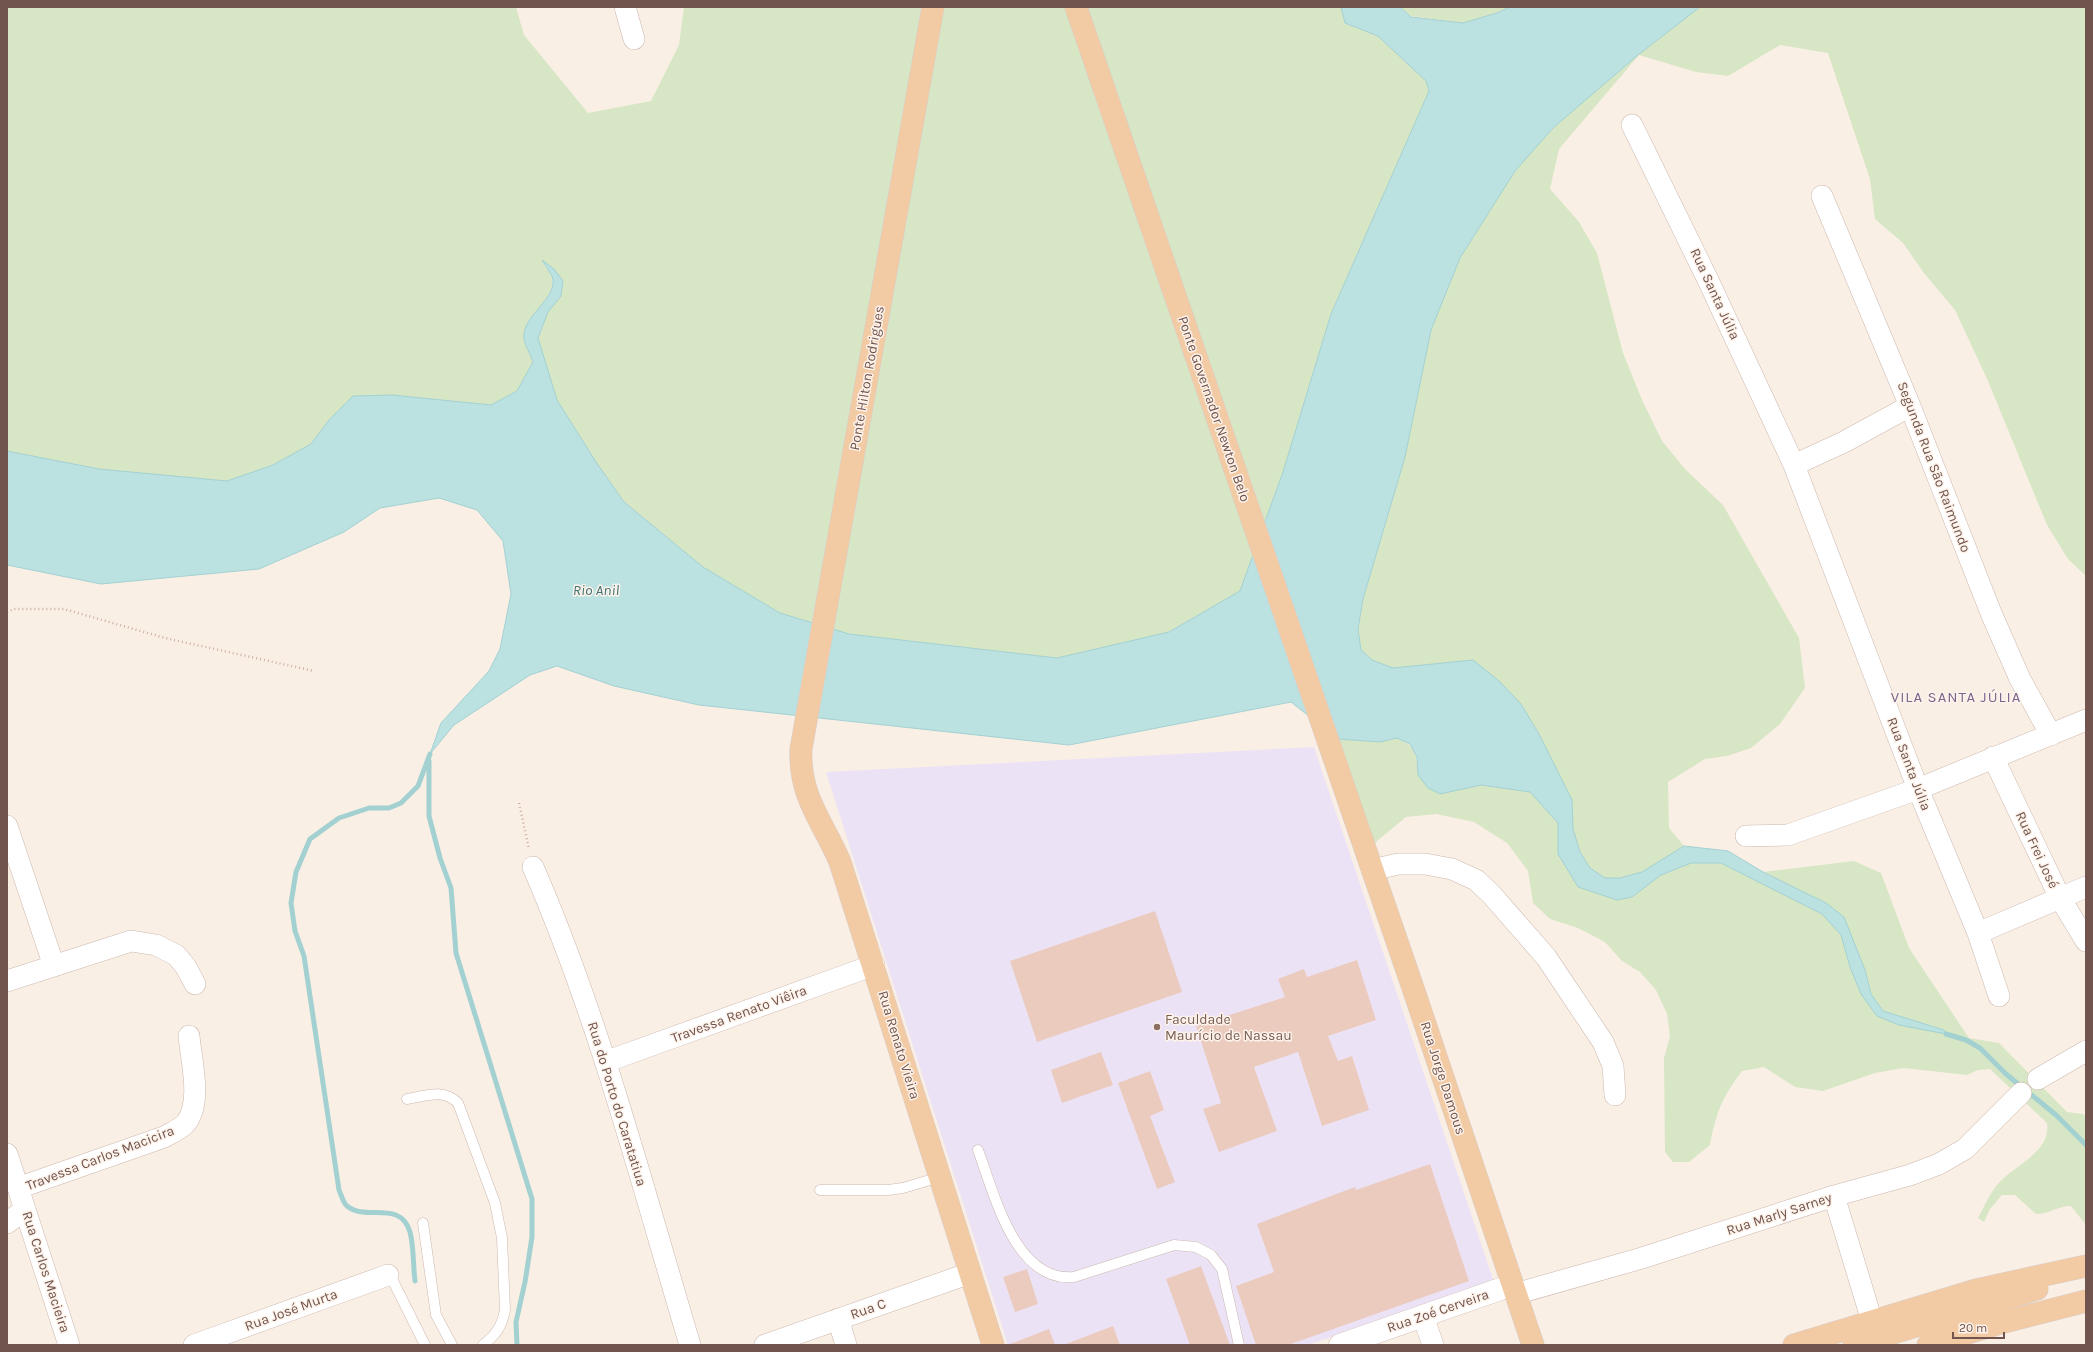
<svg xmlns="http://www.w3.org/2000/svg" width="2093" height="1352" font-family="Karla,sans-serif">
	<rect width="100%" height="100%" fill="#faefe5"/>
	<!-- education -->
	<path fill="#ece2f6" d="M1314,747l180,535 -186,63h-300l-182,-573z"/>
	<!-- green -->
	<path fill="#d7e6c5" d="M7,7h509l8,28 64,78 63,-12 28,-56 5,-38h657l4,16 33,13 48,45 3,10 -98,223 -48,158 -43,120 -71,40 -112,26 -208,-24 -69,-21 -77,-46 -79,-65 -28,-40 -39,-62 -19,-62 10,-26 13,-16 2,-15 -21,-19c3,4 9,11 10,16 5,22 -30,36 -28,61 1,7 7,16 9,23l-16,29 -26,14 -99,-10 -39,1 -24,24 -18,24 -38,21 -46,16 -128,-12 -92,-18z
		M1400,7h110l-13,6 -34,10 -52,-7z
		M1700,7h386v569l-18,-17 -21,-34 -59,-144 -33,-71 -31,-37 -21,-30 -28,-24 -5,-40 -42,-126 -48,-8 -52,31 -32,-4 -57,-17 -80,94 -9,40 29,33 18,31 26,100 19,47 20,41 23,28 38,36 76,133 6,50 -25,36 -29,24 -24,8 -22,3 -37,23 1,46 15,18 -42,26 -22,6h-15l-15,-10 -10,-16 -7,-23 -1,-29 -33,-66 -18,-30 -48,-44 -80,8 -21,-8 -11,-10 -3,-21 5,-30 42,-142 26,-127 29,-72 55,-87 38,-44 85,-72z
		M1397,738c20,9 20,17 21,37l22,19 41,-9 49,7 28,31v31l20,33 39,13 15,-3 29,-22 30,-12h31l100,51 19,21 9,32 27,49 30,3 -24,-8 -12,-17 -6,-24 -39,-67 -63,-31 91,-11 27,12 28,75 60,90 30,5 68,69 16,2 3,3v108l-15,-19c-13,0 -22,8 -35,8l-21,-19h-13l-12,14 -6,13 -6,-4c6,-11 12,-25 20,-34 17,-20 53,-31 49,-61l-57,-54 -12,1 -11,5 -63,-7 -29,5 -52,18 -28,-4 -31,-20 -22,4c-20,27 -26,41 -32,74l-21,17h-16l-8,-10 -1,-94 6,-22 -3,-22 -11,-24 -16,-18 -18,-11 -17,-19 -27,-14 -28,-9 -17,-16 -5,-32 -21,-28 -33,-21 -38,-8 -30,3 -35,29 -33,-107 42,3z"/>
	<!-- water -->
	<path fill="#bbe1e1" stroke="#a3d1d2" d="M1341,7h59l11,10 52,6 34,-10 13,-6h190l-62,48 -85,73 -38,43 -55,87 -29,72 -26,127 -42,142 -5,30 3,21 11,10 21,8 80,-8 26,21 22,23 18,30 33,66 1,29 7,23 10,16 15,10h15l22,-6 42,-26 44,5 35,21 63,31 18,14 21,53 6,24 12,17 61,19 2,4 -47,-9 -22,-9 -16,-22 -11,-27 -9,-32 -19,-21 -101,-51h-30l-30,12 -29,22 -15,3 -39,-13 -20,-33v-31l-28,-31 -49,-7 -41,9 -12,-6 -10,-13 -1,-18 -7,-13 -13,-6 -17,4 -42,-3 -47,-37 -222,43 -370,-40 -85,-19 -57,-20 -27,9 -76,50 -24,29 11,-31 48,-52 11,-22 11,-55 -8,-53 -26,-31 -38,-12 -59,10 -36,24 -85,37 -158,15 -94,-19v-114l92,18 128,12 46,-16 38,-21 18,-24 24,-24 39,-1 99,10 26,-14 16,-29c-2,-7 -8,-16 -9,-23 -3,-24 36,-41 28,-63 -3,-5 -7,-11 -10,-16l12,9 9,12 -2,15 -13,16 -10,26 19,62 39,62 28,40 79,65 77,46 69,21 208,24 112,-26 71,-41 43,-119 48,-158 98,-223 -3,-10 -48,-45 -33,-13z"/>
	<g fill="none" stroke-linecap="round" stroke-linejoin="round">
		<!-- stream -->
		<path stroke="#a3d1d2" stroke-width="5" d="M429,761v55l11,42 11,30 5,65 76,246v38l-7,45 -9,40 1,23
			M1946,1034l20,6 14,8 26,26 50,41 30,30
			M415,1281c-2,-15 -1,-34 -5,-49 -10,-33 -44,-10 -63,-26 -4,-3 -6,-12 -8,-16l-35,-234 -9,-25 -4,-28 5,-31 14,-33 29,-21 30,-10h20l12,-5 17,-17 12,-32"/>
	</g>
	<!-- building -->
	<path fill="#eccbbf" d="M1155,911l27,81 -145,50 -27,-81z
		M1357,960l19,60 -48,16 10,25 14,-5 17,54 -47,16 -24,-74 -44,15 23,64 -58,21 -16,-43 18,-6 -25,-77 89,-29 -7,-18 26,-10 3,8z
		M1101,1052l12,33 -51,18 -11,-33z
		M1150,1071l14,39 -14,6 25,66 -18,7 -39,-106z
		M1430,1164l39,117 -181,64h-32l-20,-59 38,-14 -17,-48 98,-37 1,3z
		M1201,1266l29,79h-40l-24,-66z
		M1027,1269l11,35 -23,8 -12,-35z
		M1113,1326l7,19h-53l-1,-1z
		M1049,1329l6,16h-45v-1z"/>
	<g fill="none" stroke-linecap="round" stroke-linejoin="round">
		<defs>
			<path id="lane" d="M407,1099c19,-3 36,-11 51,4l37,100 7,35 3,72c-3,16 -9,25 -22,35
				M978,1150c16,43 37,133 96,127l100,-32 22,2 15,8 11,14 17,76
				M820,1190h68l15,-2 37,-11
				M423,1223l13,92 16,30
				M388,1275l6,8 31,62"/>
			<path id="street" d="M625,7l9,32
				M1632,125l76,155 86,185 124,324 60,144 21,63
				M1822,196l88,210 81,207 29,66 31,56
				M1794,465l50,-23 66,-36
				M1993,757l67,141 26,43
				M7,826l47,140
				M1746,836l42,-1 130,-46 168,-69
				M533,867c67,154 109,318 157,478
				M1372,870l26,-6h27l27,5 24,11 15,14 55,63 57,85 10,24 2,29
				M1978,933l108,-46
				M7,981l124,-40 25,4 20,10 10,12 9,17
				M605,1062l269,-97
				M2038,1079l48,-28
				M7,1154l62,191
				M18,1188l146,-51c7,-4 16,-8 21,-13 18,-20 6,-64 4,-88
				M1834,1196l38,125
				M7,1223l18,-14
				M1515,1294l127,-36 192,-62 76,-21 29,-11 26,-15 56,-56
				M1423,1316l10,29
				M838,1319l8,26
				M194,1345l194,-70
				M765,1345l205,-72"/>
			<path id="secondary" d="M1340,1345l172,-60"/>
			<path id="primary" d="M933,7l-132,742c-2,48 21,71 39,113l153,483
				M1076,7l338,984 119,354
				M1794,1345l182,-55 110,-24
				M1854,1345l183,-56
				M1928,1345l76,-23 82,-21"/>
		</defs>
		<!-- lane casing -->
		<use href="#lane" stroke="#ccb8af" stroke-width="11"/>
		<!-- street casing -->
		<use href="#street" stroke="#ccb8af" stroke-width="22"/>
		<!-- secondary casing -->
		<use href="#secondary" stroke="#ceb7ad" stroke-width="23"/>
		<!-- primary casing -->
		<use href="#primary" stroke="#d7cfcd" stroke-width="23"/>
		<!-- path -->
		<path stroke="#d1aea3" stroke-width="2.5" stroke-dasharray="1 3" stroke-linecap="butt" d="M7,612l7,-3h50l101,29 149,33
			M519,803l10,46"/>
		<!-- lane -->
		<use href="#lane" stroke="#fff" stroke-width="10"/>
		<!-- street -->
		<use href="#street" stroke="#fff" stroke-width="21"/>
		<!-- secondary -->
		<use href="#secondary" stroke="#fff" stroke-width="22"/>
		<!-- primary -->
		<use href="#primary" stroke="#f2caa4" stroke-width="22"/>
	</g>
	<!-- markers -->
	<circle fill="#8d6e63" stroke="#fdf3eb" stroke-width="1.5" cx="1157" cy="1027" r="4"/>
	<g text-anchor="middle" dominant-baseline="central" stroke-width="3" stroke-linejoin="round" paint-order="stroke">
		<!-- street labels -->
		<g font-size="14" fill="#70544d" stroke="#fdf3eb">
			<text transform="translate(1715 294) rotate(65)">Rua Santa Júlia</text>
			<text transform="translate(867 378) rotate(-80)">Ponte Hilton Rodrigues</text>
			<text transform="translate(1214 409) rotate(71)">Ponte Governador Newton Belo</text>
			<text transform="translate(1934 467) rotate(69)">Segunda Rua São Raimundo</text>
			<text transform="translate(1909 764) rotate(69)">Rua Santa Júlia</text>
			<text transform="translate(2037 850) rotate(65)">Rua Frei José</text>
			<text transform="translate(739 1014) rotate(-20)">Travessa Renato Viêira</text>
			<text transform="translate(899 1045) rotate(73)">Rua Renato Vieira</text>
			<text transform="translate(1443 1078) rotate(72)">Rua Jorge Damous</text>
			<text transform="translate(617 1104) rotate(73)">Rua do Porto do Caratatiua</text>
			<text transform="translate(100 1158) rotate(-21)">Travessa Carlos Macicira</text>
			<text transform="translate(1779 1214) rotate(-18)">Rua Marly Sarney</text>
			<text transform="translate(46 1272) rotate(72)">Rua Carlos Macieira</text>
			<text transform="translate(868 1309) rotate(-19)">Rua C</text>
			<text transform="translate(291 1310) rotate(-20)">Rua José Murta</text>
			<text transform="translate(1438 1311) rotate(-19)">Rua Zoé Cerveira</text>
		</g>
		<!-- education labels -->
		<g font-size="14" fill="#785e54" stroke="#fdf3eb" text-anchor="start">
			<text x="1165" y="1019">Faculdade<tspan x="1165" dy="16">Maurício de Nassau</tspan></text>
		</g>
		<!-- water labels -->
		<g font-size="15" font-style="italic" fill="#427274" stroke="#fdf3eb">
			<text x="596" y="590">Rio Anil</text>
		</g>
		<!-- neighbourhood labels -->
		<g font-size="15" letter-spacing="1" fill="#7a658c" stroke="#fdf3eb">
			<text x="1956" y="697">VILA SANTA JÚLIA</text>
		</g>
	</g>
	<!-- border -->
	<rect width="2093" height="1352" fill="none" stroke="#70544d" stroke-width="16"/>
	<!-- scale -->
	<path d="M1953 1332v6h51v-6" fill="none" stroke="#70544d" stroke-width="2"/>
	<text x="1959" y="1332" font-size="12" fill="#70544d" stroke="#fdf3eb" stroke-width="3" paint-order="stroke">20 m</text>
</svg>
